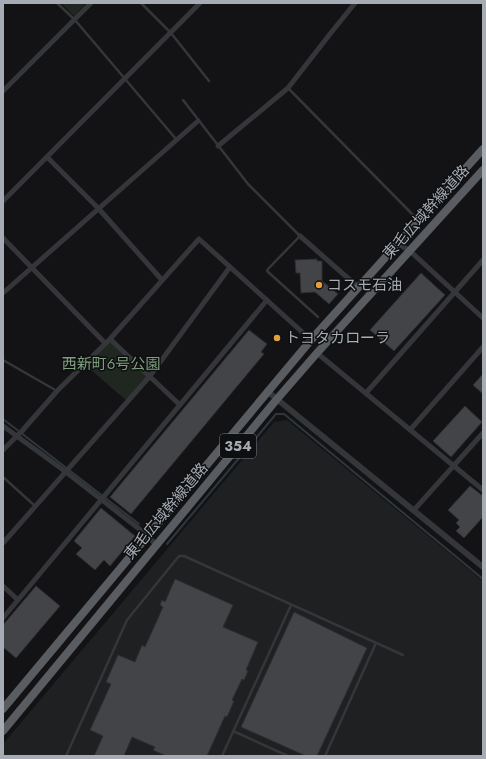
<svg xmlns="http://www.w3.org/2000/svg" width="486" height="759" font-family="Jost,'Noto Sans JP',sans-serif">
	<rect width="100%" height="100%" fill="#131315"/>
	<!-- built -->
	<path fill="#1f2022" d="M287,420l196,161v175h-480v-12l271,-322z"/>
	<!-- green -->
	<path fill="#202720" d="M61,3h25l-12,13z
		M110,339l40,37 -23,25 -43,-37z"/>
	<g fill="none" stroke-linecap="round" stroke-linejoin="round">
		<!-- stream -->
		<path stroke="#2e373d" stroke-width="2" d="M3,419l136,105
			M167,544l109,-130h8l199,165"/>
	</g>
	<!-- building -->
	<path fill="#424448" stroke="#2e2e31" d="M317,259v2h5v20l16,13 -9,10 -14,-12 -14,1 -1,-20h-4l-1,-13z
		M421,273l24,22 -51,56 -24,-21z
		M249,330l18,14 -6,8 3,2 -133,160 -21,-17z
		M483,374v20l-10,-9z
		M465,406l17,16 -31,35 -18,-16z
		M470,486l13,10v21l-19,21 -8,-7 4,-4 -4,-4 3,-3 -11,-10z
		M101,508l34,28 -25,30 -6,-6 -9,10 -19,-16 6,-6 -8,-7z
		M175,579l58,26 -10,22 35,15 -12,28 2,1 -4,9 -2,-1 -10,21 2,1 -7,16 -2,-1 -18,40h-41l-13,-6 2,-3 -23,-10 -8,19h-30l9,-20 -13,-6 21,-46 -5,-2 12,-27 17,7 7,-17 3,2 18,-40 -3,-2 2,-5 3,2z
		M36,586l24,20 -44,52 -13,-11v-22z
		M294,612l73,36 -50,108h-11l-65,-29z"/>
	<g fill="none" stroke-linecap="round" stroke-linejoin="round">
		<!-- service -->
		<path stroke="#35363a" stroke-width="2.5" d="M57,3l18,17 101,119
			M141,3l30,30 38,48
			M288,88l130,132
			M183,100l65,84 52,52 -32,33 -1,2 51,46
			M3,360l54,31
			M3,477l32,29
			M233,731l55,25
			M66,756l61,-136 52,-64h5l219,99
			M222,756l69,-151
			M325,756l51,-113"/>
		<!-- minor -->
		<path stroke="#35363a" stroke-width="5" d="M3,91l88,-88
			M218,146l70,-58 42,-54 25,-31
			M47,157l51,51 64,72
			M3,201l197,-198
			M300,236l58,51
			M3,238l102,105
			M397,243l13,8 73,67
			M3,293l195,-172
			M110,339l70,66
			M317,353l166,137
			M366,393l117,-133
			M3,426l63,46 81,63 9,10
			M410,430l73,-83
			M3,450l19,-19 35,-40 53,-52 89,-100 112,101
			M414,510l69,-77
			M3,543l147,-167 80,-109
			M3,586l15,14
			M3,618l264,-318"/>
		<!-- tertiary -->
		<path stroke="#35363a" stroke-width="6" d="M267,391l216,176"/>
		<!-- trunk -->
		<path stroke="#595c61" stroke-width="8" d="M3,709l308,-369 172,-191
			M3,731l274,-332 40,-46 166,-183"/>
	</g>
	<!-- markers -->
	<g fill="#e39f3e" stroke="#0e0f10" stroke-width="1.5">
		<circle cx="319" cy="285" r="4"/>
		<circle cx="277" cy="338" r="4"/>
	</g>
	<g text-anchor="middle" dominant-baseline="central" stroke-width="3" stroke-linejoin="round" paint-order="stroke">
		<!-- shield labels -->
		<rect fill="#0e0f10" stroke="#787c83" stroke-width="1" x="220" y="434" width="36" height="24" rx="3"/>
		<g font-size="14" font-weight="bold" fill="#a6abb4">
			<text x="238" y="446">354</text>
		</g>
		<!-- street labels -->
		<g font-size="15" fill="#a6abb4" stroke="#0e0f10">
			<text transform="translate(426 212) rotate(-48)">東毛広域幹線道路</text>
			<text transform="translate(166 511) rotate(-50)">東毛広域幹線道路</text>
		</g>
		<!-- poi labels -->
		<g font-size="15" fill="#a6abb4" stroke="#0e0f10" text-anchor="start">
			<text x="327" y="285">コスモ石油</text>
			<text x="285" y="338">トヨタカローラ</text>
		</g>
		<!-- park labels -->
		<g font-size="15" fill="#7f9e7f" stroke="#0e0f10">
			<text x="111" y="364">西新町6号公園</text>
		</g>
	</g>
	<!-- border -->
	<rect width="486" height="759" fill="none" stroke="#a6abb4" stroke-width="8"/>
</svg>
